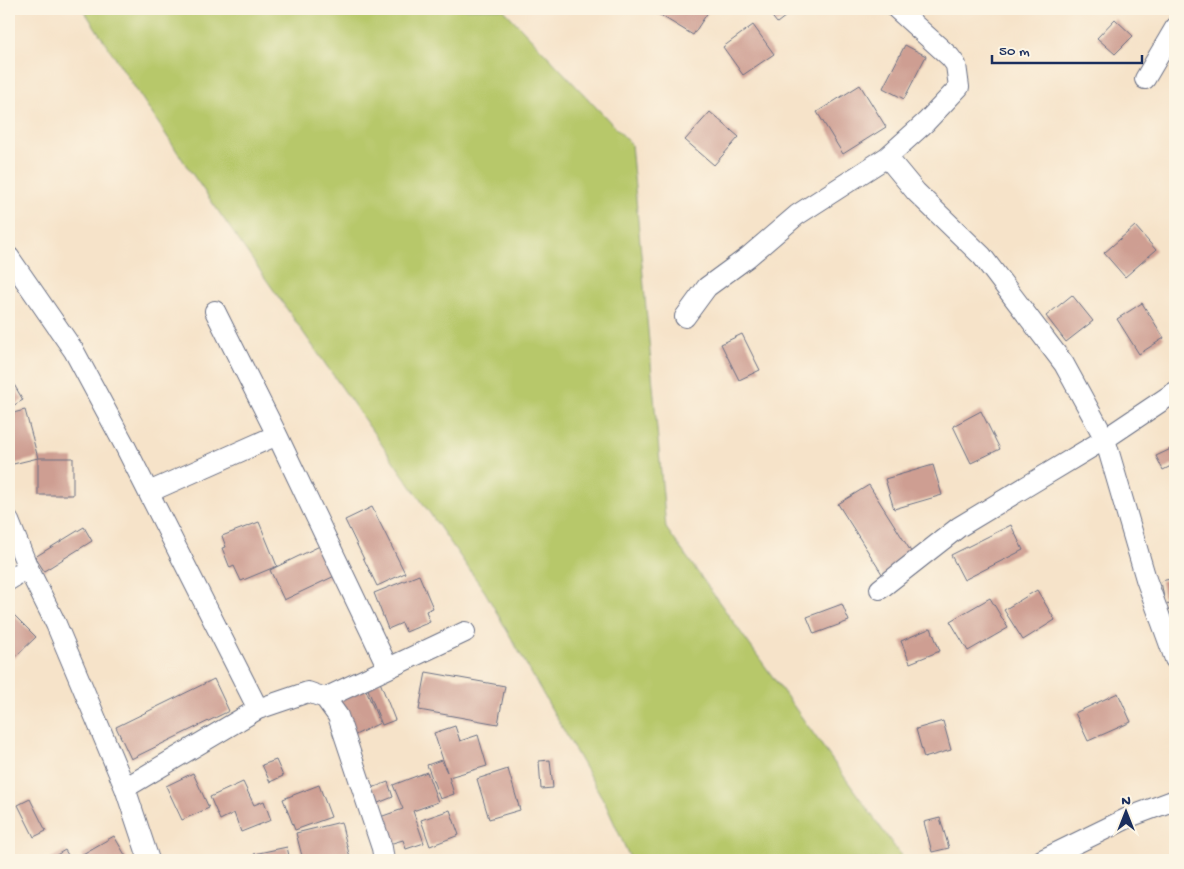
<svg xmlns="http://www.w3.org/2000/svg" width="1184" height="869" font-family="'Gochi Hand',sans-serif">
	<rect width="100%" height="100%" fill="#fcf5e5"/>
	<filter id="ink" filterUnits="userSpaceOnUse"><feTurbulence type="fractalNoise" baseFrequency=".02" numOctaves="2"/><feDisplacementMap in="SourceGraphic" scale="10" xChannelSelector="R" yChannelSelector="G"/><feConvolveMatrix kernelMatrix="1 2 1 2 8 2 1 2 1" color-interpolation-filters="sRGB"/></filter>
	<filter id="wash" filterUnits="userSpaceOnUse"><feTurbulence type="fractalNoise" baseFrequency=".0096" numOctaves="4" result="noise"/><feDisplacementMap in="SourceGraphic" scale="20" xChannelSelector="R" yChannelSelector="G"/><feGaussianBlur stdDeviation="1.12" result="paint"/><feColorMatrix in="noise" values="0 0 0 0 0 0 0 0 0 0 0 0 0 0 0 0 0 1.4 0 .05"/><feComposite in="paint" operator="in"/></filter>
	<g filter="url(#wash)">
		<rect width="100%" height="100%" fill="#f6e3c9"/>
		<!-- green -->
		<path fill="#b7c86b" stroke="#697c64" d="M83,9h420l128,135 35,384 238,332h-273l-26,-57 -120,-211 -299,-427z"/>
		<g id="blocks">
			<!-- building -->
			<path fill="#ce9e92" d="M650,9h60l-17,26z
				M766,9h29l-18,14z
				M1115,19l18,17 -18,18 -18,-16z
				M753,25l21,29 -31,21 -20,-28z
				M905,45l21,11 -22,43 -21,-11z
				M860,85l26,42 -43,27 -26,-42z
				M710,112l29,25 -25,28 -29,-25z
				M1135,226l21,24 -31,27 -21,-24z
				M1072,295l21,26 -27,21 -20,-26z
				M1142,303l22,35 -25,16 -22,-35z
				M742,334l18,36 -21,10 -18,-36z
				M9,376l14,24 -14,8z
				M25,410l13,48 -29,7v-51z
				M981,411l19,38 -29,14 -18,-37z
				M1175,447v17l-12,6 -7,-14z
				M38,458h35v37h-35z
				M933,465l9,30 -48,14 -9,-30z
				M869,485l46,73 -31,19 -46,-73z
				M372,507l33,66 -28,13 -32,-66z
				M259,522l18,44 -36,15 -7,-15 -4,2 -8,-20 4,-1 -4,-11z
				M1011,525l12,25 -59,30 -13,-25z
				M84,527l8,14 -48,30 -9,-14z
				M326,543l15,30 -57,27 -14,-30z
				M419,575l14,33 -7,3 4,11 -24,10 -4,-9 -14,6 -14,-36z
				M1175,578v27l-10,-1 -4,-23z
				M1037,590l18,30 -32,20 -19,-30z
				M990,598l18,30 -40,23 -18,-30z
				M842,604l7,17 -35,13 -7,-17z
				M13,614l23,23 -22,21 -5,-5v-36z
				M931,628l9,23 -30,12 -9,-22z
				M426,672l79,14 -7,38 -79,-14z
				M214,679l15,32 -98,48 -15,-32z
				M380,682l15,38 -13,5 -15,-38z
				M365,688l15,35 -31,15 -16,-36z
				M1118,693l13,29 -43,19 -13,-28z
				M943,721l8,29 -27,8 -8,-29z
				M455,726l5,15 18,-6 9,31 -38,11 5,17 -14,5 -13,-34 14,-5 6,12 -13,-39z
				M276,760l7,16 -13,6 -8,-17z
				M550,760l3,28 -12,1 -2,-28z
				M508,769l12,41 -31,9 -12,-40z
				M427,772l11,30 -25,9 11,32 -18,6 -3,-9 -14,4 -9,-27 23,-8 -10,-24z
				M193,773l16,35 -27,12 -16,-34z
				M243,782l11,23 10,-4 7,19 -30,12 -7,-19 -14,7 -10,-23z
				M388,782l5,15 -15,6 -6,-15z
				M319,785l12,32 -36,13 -12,-31z
				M30,799l16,32 -12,6 -16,-32z
				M450,810l9,25 -29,11 -9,-26z
				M940,818l9,30 -17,4 -8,-30z
				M341,822l9,36 -11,2h-36l-7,-27z
				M114,836l14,24h-44l-3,-5z
				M287,847l3,13h-35l-1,-6z
				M65,850l6,10h-23z"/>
		</g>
	</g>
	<g filter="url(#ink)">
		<use href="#blocks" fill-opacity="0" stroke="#686e83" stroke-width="1"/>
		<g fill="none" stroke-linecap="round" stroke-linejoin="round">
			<defs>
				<path id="street" d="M1145,79l30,-51
					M887,157l29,35 66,64 82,108 41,75 41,140 29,80
					M9,257l65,94 51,95 133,263
					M215,311l62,124
					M685,317l22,-30 41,-30 49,-42 90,-58 39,-35 33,-35 -3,-22 -6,-8 -53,-48
					M149,492l128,-57 111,233
					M9,521l19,47 28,56 69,164 24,72
					M9,580l19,-12
					M880,589l79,-62 146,-88 70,-47
					M325,698l140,-66
					M125,788l133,-79 50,-17 17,6 13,18 44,132 2,12
					M1042,860l90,-44 43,-16"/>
			</defs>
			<!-- street casing -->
			<use href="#street" stroke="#686e83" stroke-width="22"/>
			<!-- street -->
			<use href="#street" stroke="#fff" stroke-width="20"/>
		</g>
	</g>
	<!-- margin -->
	<rect width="1184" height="869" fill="none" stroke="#fcf5e5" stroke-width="30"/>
	<!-- north arrow -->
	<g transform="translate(1126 812)" stroke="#fcf5e5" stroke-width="4" paint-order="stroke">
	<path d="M0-4L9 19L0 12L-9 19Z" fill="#1b2f5e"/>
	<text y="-8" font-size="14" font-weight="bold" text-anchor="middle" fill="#1b2f5e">N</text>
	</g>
	<!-- scale -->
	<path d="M992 55v8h150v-8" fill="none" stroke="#1b2f5e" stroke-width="2.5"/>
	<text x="999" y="55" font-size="15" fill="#1b2f5e" stroke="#fcf5e5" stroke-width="4" paint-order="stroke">50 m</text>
</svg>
